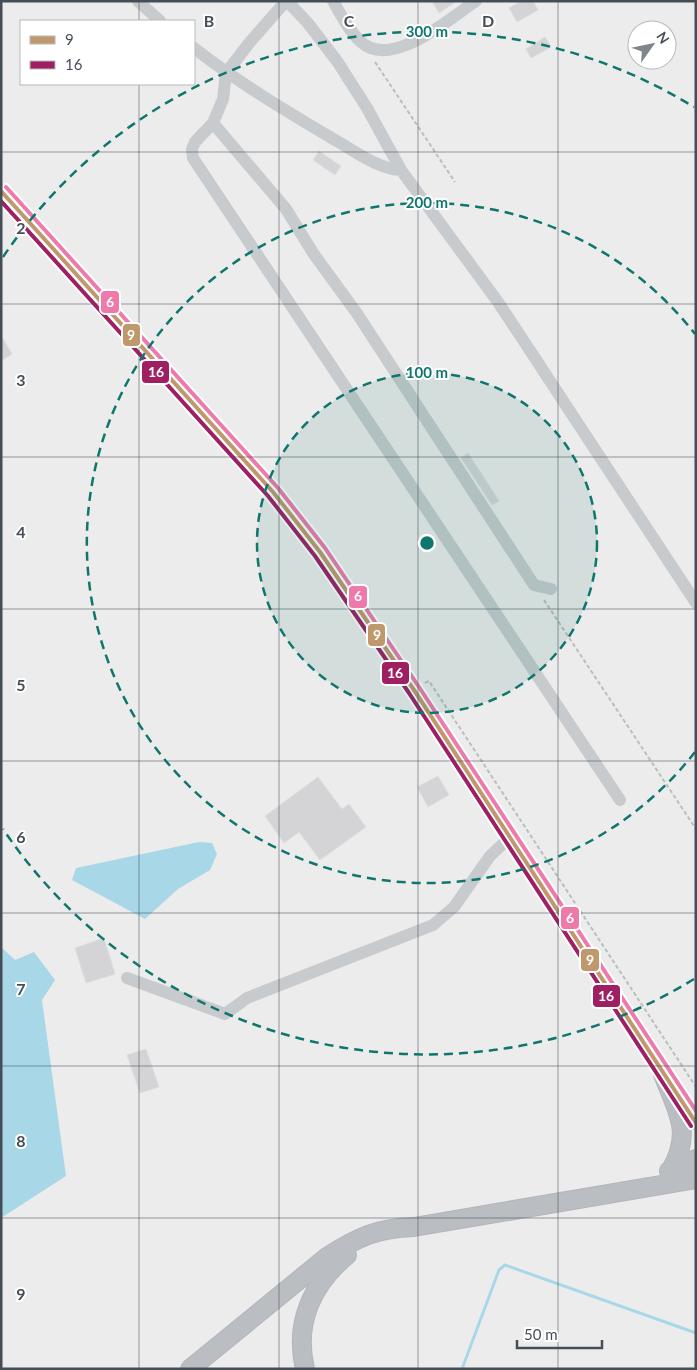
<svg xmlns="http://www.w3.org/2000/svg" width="697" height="1370" font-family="Lato,sans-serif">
	<rect width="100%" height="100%" fill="#edecec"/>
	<!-- water -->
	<path fill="#a8d8e7" d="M199,842l13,1 5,11 -7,16 -32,19 -33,30 -73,-39 4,-12z
		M1,947l14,13 19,-8 21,28 -13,20 24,176 -65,42z"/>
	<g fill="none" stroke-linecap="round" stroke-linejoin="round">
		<!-- stream -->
		<path stroke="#a8d8e7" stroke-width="3" d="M462,1369l37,-99 6,-5 191,68"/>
	</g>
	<!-- building -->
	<path fill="#d4d4d6" stroke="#dededf" d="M432,1h25l-18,12z
		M521,1h12l5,9 -21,12 -8,-14z
		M545,37l6,10 -20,11 -5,-9z
		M319,151l22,15 -6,9 -22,-15z
		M1,335l11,19 -11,7z
		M468,453l31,48 -7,4 -31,-47z
		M438,776l11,19 -21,12 -11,-20z
		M318,777l24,32 7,-5 17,23 -46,33 -21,-28 -15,11 -19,-27z
		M104,938l11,36 -29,9 -11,-35z
		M146,1049l13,38 -19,6 -13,-38z"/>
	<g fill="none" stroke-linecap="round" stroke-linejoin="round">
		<defs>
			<path id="highway" d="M663,1074c14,38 30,57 8,96
				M669,1171l27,-12
				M190,1369l137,-112c31,-20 50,-29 87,-30l282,-48
				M305,1369c-11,-46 7,-85 42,-114"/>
		</defs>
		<!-- highway casing -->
		<use href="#highway" stroke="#b2b6bb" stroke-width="20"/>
		<!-- path -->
		<path stroke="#b6c1bd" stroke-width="2" stroke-dasharray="4 2.5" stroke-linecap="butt" d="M375,62l80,120
			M544,600l152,229
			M425,683l4,-2 267,406"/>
		<!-- minor -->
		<path stroke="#c8cbcd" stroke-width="12" d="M138,1l22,20
			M286,1l-36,41 -24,31 -3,26 -10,24 -18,19 -3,7 1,9 427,642
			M287,1l20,21 30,39 30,47 34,62 97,132 198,301
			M333,1c8,14 16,30 28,41 31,28 89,-24 115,-41
			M194,48c45,35 92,63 141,92 20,11 43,29 66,30
			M213,123l73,86 27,44 43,59 178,273 17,4
			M127,978l98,36 22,-16 186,-73 21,-18 36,-51 19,-18"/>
		<!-- major -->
		<path stroke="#c4c7ca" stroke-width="15" d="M1,191l272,301 47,60 94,138 282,433"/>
		<!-- highway -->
		<use href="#highway" stroke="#babec2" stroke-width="18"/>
		<defs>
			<path id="bus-1" d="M1,191l272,301 47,60 94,138 282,433"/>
			<path id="bus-2" d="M1,201l267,295 47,60 94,137 282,433"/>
			<path id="bus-3" d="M6,187l272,301 47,60 94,139 277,424"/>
		</defs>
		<!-- bus-1 casing -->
		<use href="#bus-1" stroke="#fff" stroke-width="8"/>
		<!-- bus-2 casing -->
		<use href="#bus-2" stroke="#fff" stroke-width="8"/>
		<!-- bus-3 casing -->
		<use href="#bus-3" stroke="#fff" stroke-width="8"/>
		<!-- bus-1 -->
		<use href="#bus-1" stroke="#bf986c" stroke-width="4"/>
		<!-- bus-2 -->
		<use href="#bus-2" stroke="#9e1f62" stroke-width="4"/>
		<!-- bus-3 -->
		<use href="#bus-3" stroke="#ed7aaa" stroke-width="4"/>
	</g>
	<!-- grid -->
	<path fill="none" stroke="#454e57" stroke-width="1" stroke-opacity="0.55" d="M139,1v20M279,1v1368M418,1v1368M558,1v1368M139,84v1285M1,152h695M1,304h695M1,457h695M1,609h695M1,761h695M1,913h695M1,1066h695M1,1218h695"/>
	<!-- distance rings -->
	<circle cx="427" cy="543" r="170" fill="#0f766e" fill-opacity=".12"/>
	<g fill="none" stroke="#0f766e" stroke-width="2.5" stroke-dasharray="9 6">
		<circle cx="427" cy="543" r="170"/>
		<path d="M695 752A340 340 0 1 1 695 334"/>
		<path d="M694 979A511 511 0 0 1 3 829M3 257A511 511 0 0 1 694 107"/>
	</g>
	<g font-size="16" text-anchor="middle" font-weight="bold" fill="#454e57" stroke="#fff" stroke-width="4" stroke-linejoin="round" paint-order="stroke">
		<text x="209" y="27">B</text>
		<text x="349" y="27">C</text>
		<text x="488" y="27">D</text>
		<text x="21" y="234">2</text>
		<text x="21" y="386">3</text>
		<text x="21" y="538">4</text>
		<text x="21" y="691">5</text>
		<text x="21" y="843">6</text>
		<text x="21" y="995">7</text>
		<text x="21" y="1147">8</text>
		<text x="21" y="1300">9</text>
	</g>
	<circle cx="427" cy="543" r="8" fill="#0f766e" stroke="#fff" stroke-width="2.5"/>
	<g font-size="15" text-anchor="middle" font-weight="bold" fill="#0f766e" stroke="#fff" stroke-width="4" stroke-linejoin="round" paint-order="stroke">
		<text x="427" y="37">300 m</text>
		<text x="427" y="208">200 m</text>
		<text x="427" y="378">100 m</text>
	</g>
	<g stroke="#fff" stroke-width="2">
		<rect x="100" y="290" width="20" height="24" rx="5" fill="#ed7aaa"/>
		<rect x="122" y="323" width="19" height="24" rx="5" fill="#bf986c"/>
		<rect x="141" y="360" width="29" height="24" rx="5" fill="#9e1f62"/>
		<rect x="348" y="585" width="20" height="24" rx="5" fill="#ed7aaa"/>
		<rect x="367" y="623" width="19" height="24" rx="5" fill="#bf986c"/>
		<rect x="381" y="661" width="29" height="24" rx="5" fill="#9e1f62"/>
		<rect x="560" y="906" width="20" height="24" rx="5" fill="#ed7aaa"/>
		<rect x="580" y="948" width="20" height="24" rx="5" fill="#bf986c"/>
		<rect x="592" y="984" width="29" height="24" rx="5" fill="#9e1f62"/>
	</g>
	<g font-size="14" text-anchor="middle" font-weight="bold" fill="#fff">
		<text x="110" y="307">6</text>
		<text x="131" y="340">9</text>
		<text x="156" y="377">16</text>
		<text x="358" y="601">6</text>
		<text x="377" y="640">9</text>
		<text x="395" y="678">16</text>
		<text x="570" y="923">6</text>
		<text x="590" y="965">9</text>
		<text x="606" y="1001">16</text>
	</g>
	<!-- border -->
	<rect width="697" height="1370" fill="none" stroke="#454e57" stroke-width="5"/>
	<!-- legend -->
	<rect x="20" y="20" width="175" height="65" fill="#ffffff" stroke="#b5b8bc"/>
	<rect x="30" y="36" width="25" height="8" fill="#bf986c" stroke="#b5b8bc"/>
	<text x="65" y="45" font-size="15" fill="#454e57">9</text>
	<rect x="30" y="61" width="25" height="8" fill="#9e1f62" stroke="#b5b8bc"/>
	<text x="65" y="70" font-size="15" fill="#454e57">16</text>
	<!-- north arrow -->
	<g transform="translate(652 45) rotate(57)"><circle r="24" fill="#ffffff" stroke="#b5b8bc"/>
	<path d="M0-4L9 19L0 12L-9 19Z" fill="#80858b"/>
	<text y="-8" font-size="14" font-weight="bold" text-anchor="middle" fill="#454e57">N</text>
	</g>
	<!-- scale -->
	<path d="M517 1340v8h85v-8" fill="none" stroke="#454e57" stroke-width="2.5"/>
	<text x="524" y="1340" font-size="15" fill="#454e57" stroke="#ffffff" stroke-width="4" paint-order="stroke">50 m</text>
</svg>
